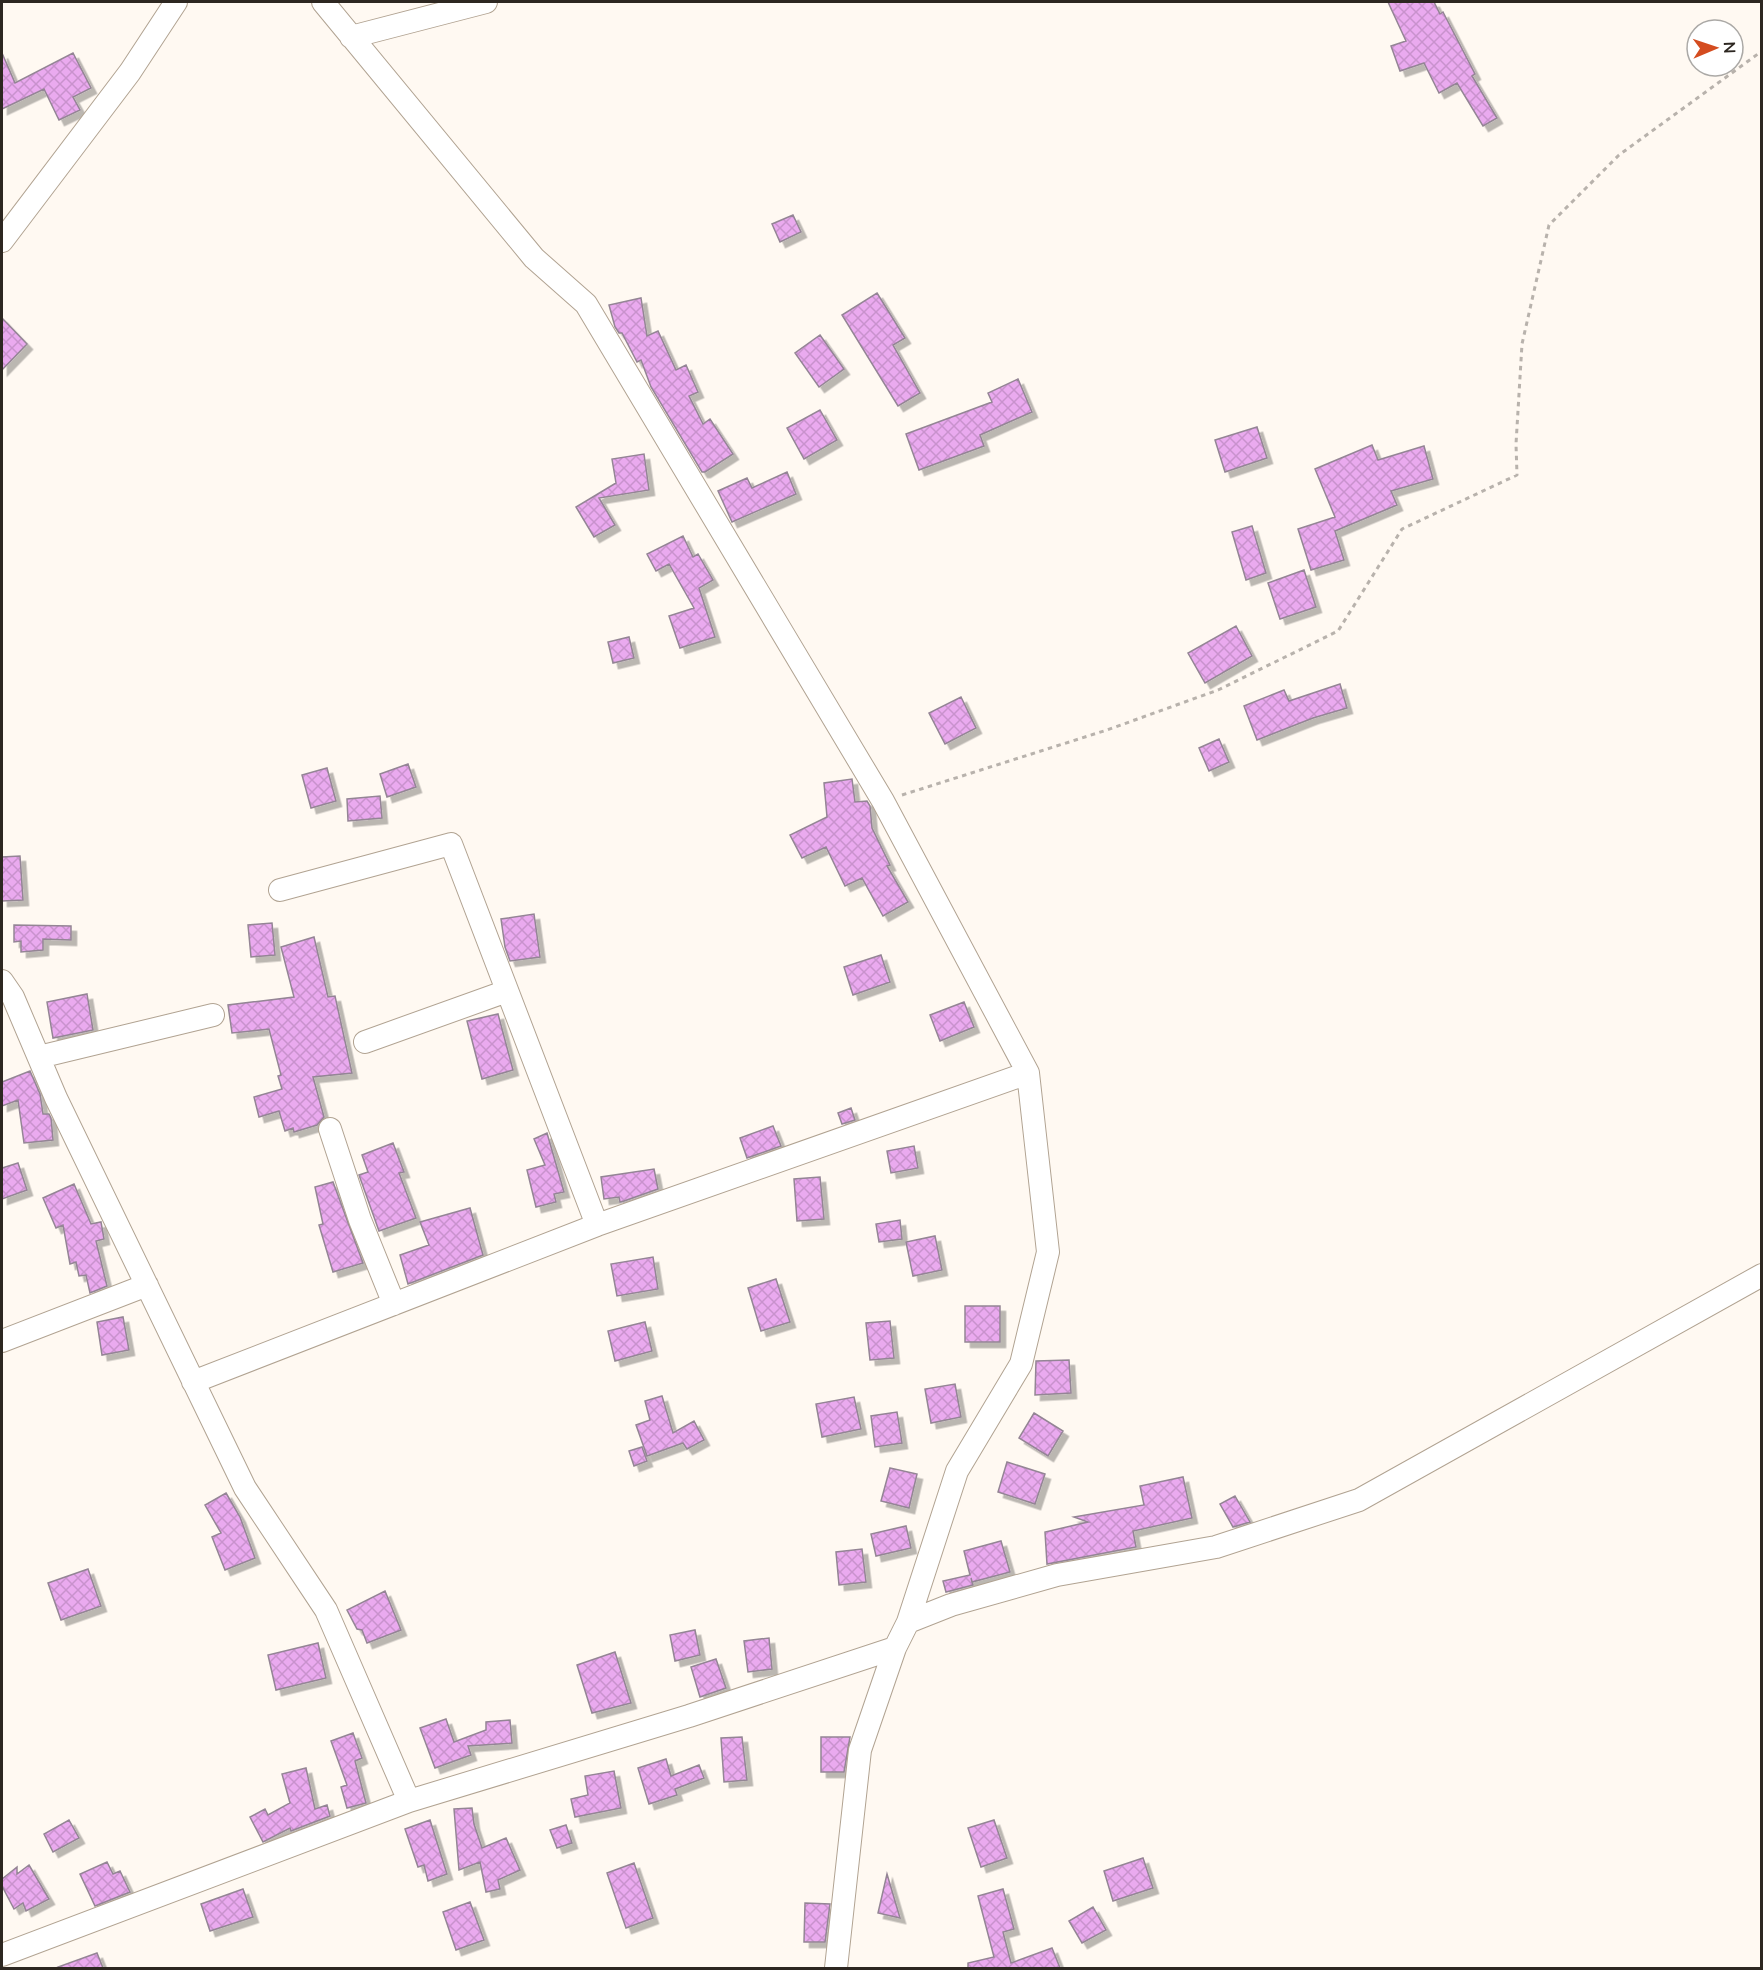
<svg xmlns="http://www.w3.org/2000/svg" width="1763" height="1970" font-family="'Nunito Sans',sans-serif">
	<defs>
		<pattern id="building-cross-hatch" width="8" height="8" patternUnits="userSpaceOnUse" patternTransform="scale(1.5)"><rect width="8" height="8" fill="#eaaaef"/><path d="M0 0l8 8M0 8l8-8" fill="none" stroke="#c992cd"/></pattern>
		<filter id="shadow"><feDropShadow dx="5.5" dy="5.5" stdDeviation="0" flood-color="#0004"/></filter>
	</defs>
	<rect width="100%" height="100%" fill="#fff9f2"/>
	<!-- building -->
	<path fill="url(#building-cross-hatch)" stroke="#948595" stroke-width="1.5" filter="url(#shadow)" d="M1388,2h46l6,12 3,-2 32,62 -3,2 25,42 -14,8 -26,-43 -18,10 -15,-30 -24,8 -9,-25 15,-5z
		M2,53l13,30 58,-30 18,35 -18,9 7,13 -21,10 -15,-31 -42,20z
		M793,215l8,17 -21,10 -8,-18z
		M877,293l28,45 -12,7 27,48 -22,13 -56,-91z
		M641,298l6,38 11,-5 18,39 10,-5 12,27 -9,4 14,28 7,-5 23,35 -28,18h-3l-51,-85 -10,-27 -4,2 -15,-29h-3l-4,-6 -6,-22z
		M2,318l25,26 -25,26z
		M820,335l24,34 -25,18 -24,-34z
		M1018,379l14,33 -52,23 4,11 -65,24 -13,-36 86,-32 -4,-9z
		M820,410l17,30 -33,19 -17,-31z
		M1257,427l10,31 -42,14 -10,-32z
		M1372,445l6,15 46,-14 9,33 -42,12 6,14 -62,26 9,29 -33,10 -13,-41 37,-12 -20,-48z
		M644,454l5,36 -50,8 16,27 -21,12 -18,-30 40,-24 -4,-24z
		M787,472l9,22 -64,28 -14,-31 29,-13 5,10z
		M1252,526l14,47 -20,7 -14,-48z
		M683,536l10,21 5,-3 15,26 -14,8 16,49 -35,11 -11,-32 25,-8 -25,-44 -13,7 -9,-17z
		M1304,570l12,37 -36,12 -12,-36z
		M1236,626l16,30 -47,27 -17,-30z
		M629,637l5,21 -21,5 -5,-21z
		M1340,684l7,24 -34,10 -56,22 -13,-34 40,-16 5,11z
		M961,697l15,31 -31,16 -16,-31z
		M1219,739l10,23 -20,9 -10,-23z
		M408,764l8,23 -29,10 -7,-23z
		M327,768l9,33 -25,7 -9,-33z
		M852,779l3,23 12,-1 3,5 2,22 18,37 -3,1 21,36 -25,14 -21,-38 -17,8 -19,-39 -24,11 -12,-23 37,-18 -3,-34z
		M380,796l2,22 -34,3 -1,-22z
		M20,856l3,44 -21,1v-44z
		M534,914l6,43 -30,4 -5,-14 -4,-28z
		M272,923l3,32 -24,2 -3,-32z
		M14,925l57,1v14l-28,-1v11l-22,2v-11l-7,1z
		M314,937l14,60 7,-1 17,77 -39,4 11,40 -7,8 -23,7 -1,-4 -8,3 -6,-20 -20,6 -5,-20 28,-8 -4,-13 3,-1 -12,-46 -37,4 -4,-28 66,-8 -13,-50z
		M881,955l9,27 -37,13 -9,-28z
		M87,994l6,36 -40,8 -6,-36z
		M964,1002l10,25 -34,14 -10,-26z
		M498,1014l15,56 -31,9 -15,-58z
		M30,1071l10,23 3,20h6l2,4 2,22 -29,3 -6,-43 -16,6v-24z
		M851,1108l4,12 -13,4 -4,-11z
		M773,1126l8,20 -34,12 -7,-20z
		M547,1133l17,59 -10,2 2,8 -20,5 -9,-37 18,-5 -11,-26z
		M393,1143l11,29 -5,1 17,45 -37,13 -20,-56 9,-3 -6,-17z
		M914,1146l4,22 -27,5 -4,-22z
		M18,1163l9,27 -25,9v-31z
		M654,1169l4,20 -34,12 -4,1 -1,-5 -15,2 -3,-22z
		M820,1177l4,42 -27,2 -3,-42z
		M333,1182l30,81 -30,9 -14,-47 4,-1 -8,-37z
		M74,1184l17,40 10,-2 3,17 -8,2 11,45 -17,7 -4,-18 -7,1 -3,-14 -6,2 -7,-39 -7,3 -13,-30z
		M470,1208l13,47 -75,29 -8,-29 29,-10 -9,-23z
		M900,1220l2,19 -23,3 -3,-18z
		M935,1236l7,34 -29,6 -7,-34z
		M653,1257l5,32 -41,7 -6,-32z
		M776,1279l14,43 -29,9 -13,-43z
		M965,1306h35v36h-35z
		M123,1317l6,33 -27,5 -5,-33z
		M890,1321l4,37 -24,2 -4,-37z
		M645,1322l7,29 -37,10 -7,-30z
		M1069,1360l2,33 -36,2 1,-34z
		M955,1384l6,33 -30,6 -6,-34z
		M662,1396l11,37 21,-12 10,19 -17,9 -4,-6 -36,13 -11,-31 14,-5 -5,-19z
		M854,1397l7,32 -39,8 -6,-33z
		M897,1412l5,31 -27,4 -4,-31z
		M1034,1413l29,18 -15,25 -29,-18z
		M642,1447l5,14 -13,5 -5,-15z
		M1007,1462l38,12 -10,30 -37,-12z
		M890,1468l27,6 -8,34 -28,-7z
		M1183,1477l9,41 -59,13 3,16 -89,17 -2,-32 43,-10 -14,-5 70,-12 -4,-19z
		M226,1493l14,24 15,41 -30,12 -13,-33 9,-4 -16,-28z
		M1235,1496l15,26 -17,5 -13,-23z
		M906,1526l5,22 -35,8 -5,-22z
		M1001,1541l9,31 -38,10 -1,-4 2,7 -27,7 -3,-11 27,-6 -6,-24z
		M862,1549l4,33 -27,3 -3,-33z
		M88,1569l13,37 -40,14 -13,-37z
		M385,1591l16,39 -34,13 -5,-13 -5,-1 -10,-19z
		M695,1630l5,25 -25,6 -5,-26z
		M769,1638l3,31 -24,3 -4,-31z
		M318,1643l8,35 -50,12 -8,-35z
		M615,1652l16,51 -39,10 -15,-48z
		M716,1659l10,29 -26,9 -9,-30z
		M446,1719l8,23 32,-12v-8l24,-2 2,23 -44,3 3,9 -36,13 -15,-40z
		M353,1733l9,25 -7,3 11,42 -19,5 -6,-21 6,-2 -16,-44z
		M742,1737l5,43 -23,2 -3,-44z
		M821,1737h29l-6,35h-23z
		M666,1759l5,17 28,-11 5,13 -29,11 2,6 -28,9 -11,-36z
		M306,1768l9,41 12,-4 3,11 -39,15 -1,-3 -27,14 -13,-25 15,-8 3,6 22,-12 -8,-29z
		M614,1771l7,37 -46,9 -4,-18 17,-4 -3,-19z
		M472,1808l2,16 8,24 24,-10 14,32 -22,10 2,9 -14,3 -6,-30 -21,8 -5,-61z
		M69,1820l10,18 -26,14 -9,-18z
		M430,1820l17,54 -19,7 -4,-16 -6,2 -13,-38z
		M994,1820l13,38 -26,9 -13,-39z
		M566,1825l6,18 -15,5 -7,-18z
		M1143,1858l10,30 -40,13 -9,-30z
		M107,1862l6,12 7,-3 10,21 -35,14 -15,-32z
		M634,1863l19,55 -27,10 -19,-55z
		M29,1865l20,34 -23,12 -3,-8 -9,6 -12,-23v-7l15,-12v7z
		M887,1874l13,44 -22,-5z
		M243,1889l10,28 -43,14 -9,-27z
		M1003,1889l11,40 -11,3 8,31 41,-15 8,20h-92v-5l26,-6 -16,-61z
		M470,1902l14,38 -28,10 -13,-38z
		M805,1903l25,1 -5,38h-21z
		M1093,1907l13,23 -24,13 -13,-22z
		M97,1953l6,15h-44l-1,-1z"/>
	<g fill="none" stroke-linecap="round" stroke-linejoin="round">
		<defs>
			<path id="street" d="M323,2l211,256 52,46 297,497 145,272 20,179 -27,112 -64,107 -49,151 -13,26 -35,102 -24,218
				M351,37l135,-35
				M2,241l128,-169 46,-70
				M280,890l171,-46 146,381
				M2,981l11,16 43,101 189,390 81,122 83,191
				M365,1042l142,-51
				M39,1057l174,-42
				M330,1129l30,91 34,84
				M2,1341l145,-56
				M193,1382l404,-157 431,-152
				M908,1622l43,-17 106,-30 159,-28 143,-47 403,-225
				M2,1955l407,-154 280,-85 206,-68"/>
		</defs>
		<!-- street casing -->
		<use href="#street" stroke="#b1a392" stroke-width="24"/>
		<!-- path -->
		<path stroke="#b8b2ac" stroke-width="3" stroke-dasharray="4.5 4.5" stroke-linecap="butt" d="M902,795l205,-65 111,-40 120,-59 64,-102 115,-54 -1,-31 6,-100 27,-119 70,-70 143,-104"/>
		<!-- street -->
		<use href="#street" stroke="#fff" stroke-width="22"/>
	</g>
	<!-- border -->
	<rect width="1763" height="1970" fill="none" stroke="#2d2721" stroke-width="6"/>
	<!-- north arrow -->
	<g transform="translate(1715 48) rotate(88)"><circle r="28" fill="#ffffff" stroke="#aba9a6" stroke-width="1.5"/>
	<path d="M0-4.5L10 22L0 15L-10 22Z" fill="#d44c1f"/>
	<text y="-9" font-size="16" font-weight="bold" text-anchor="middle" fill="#2d2721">N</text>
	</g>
</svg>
